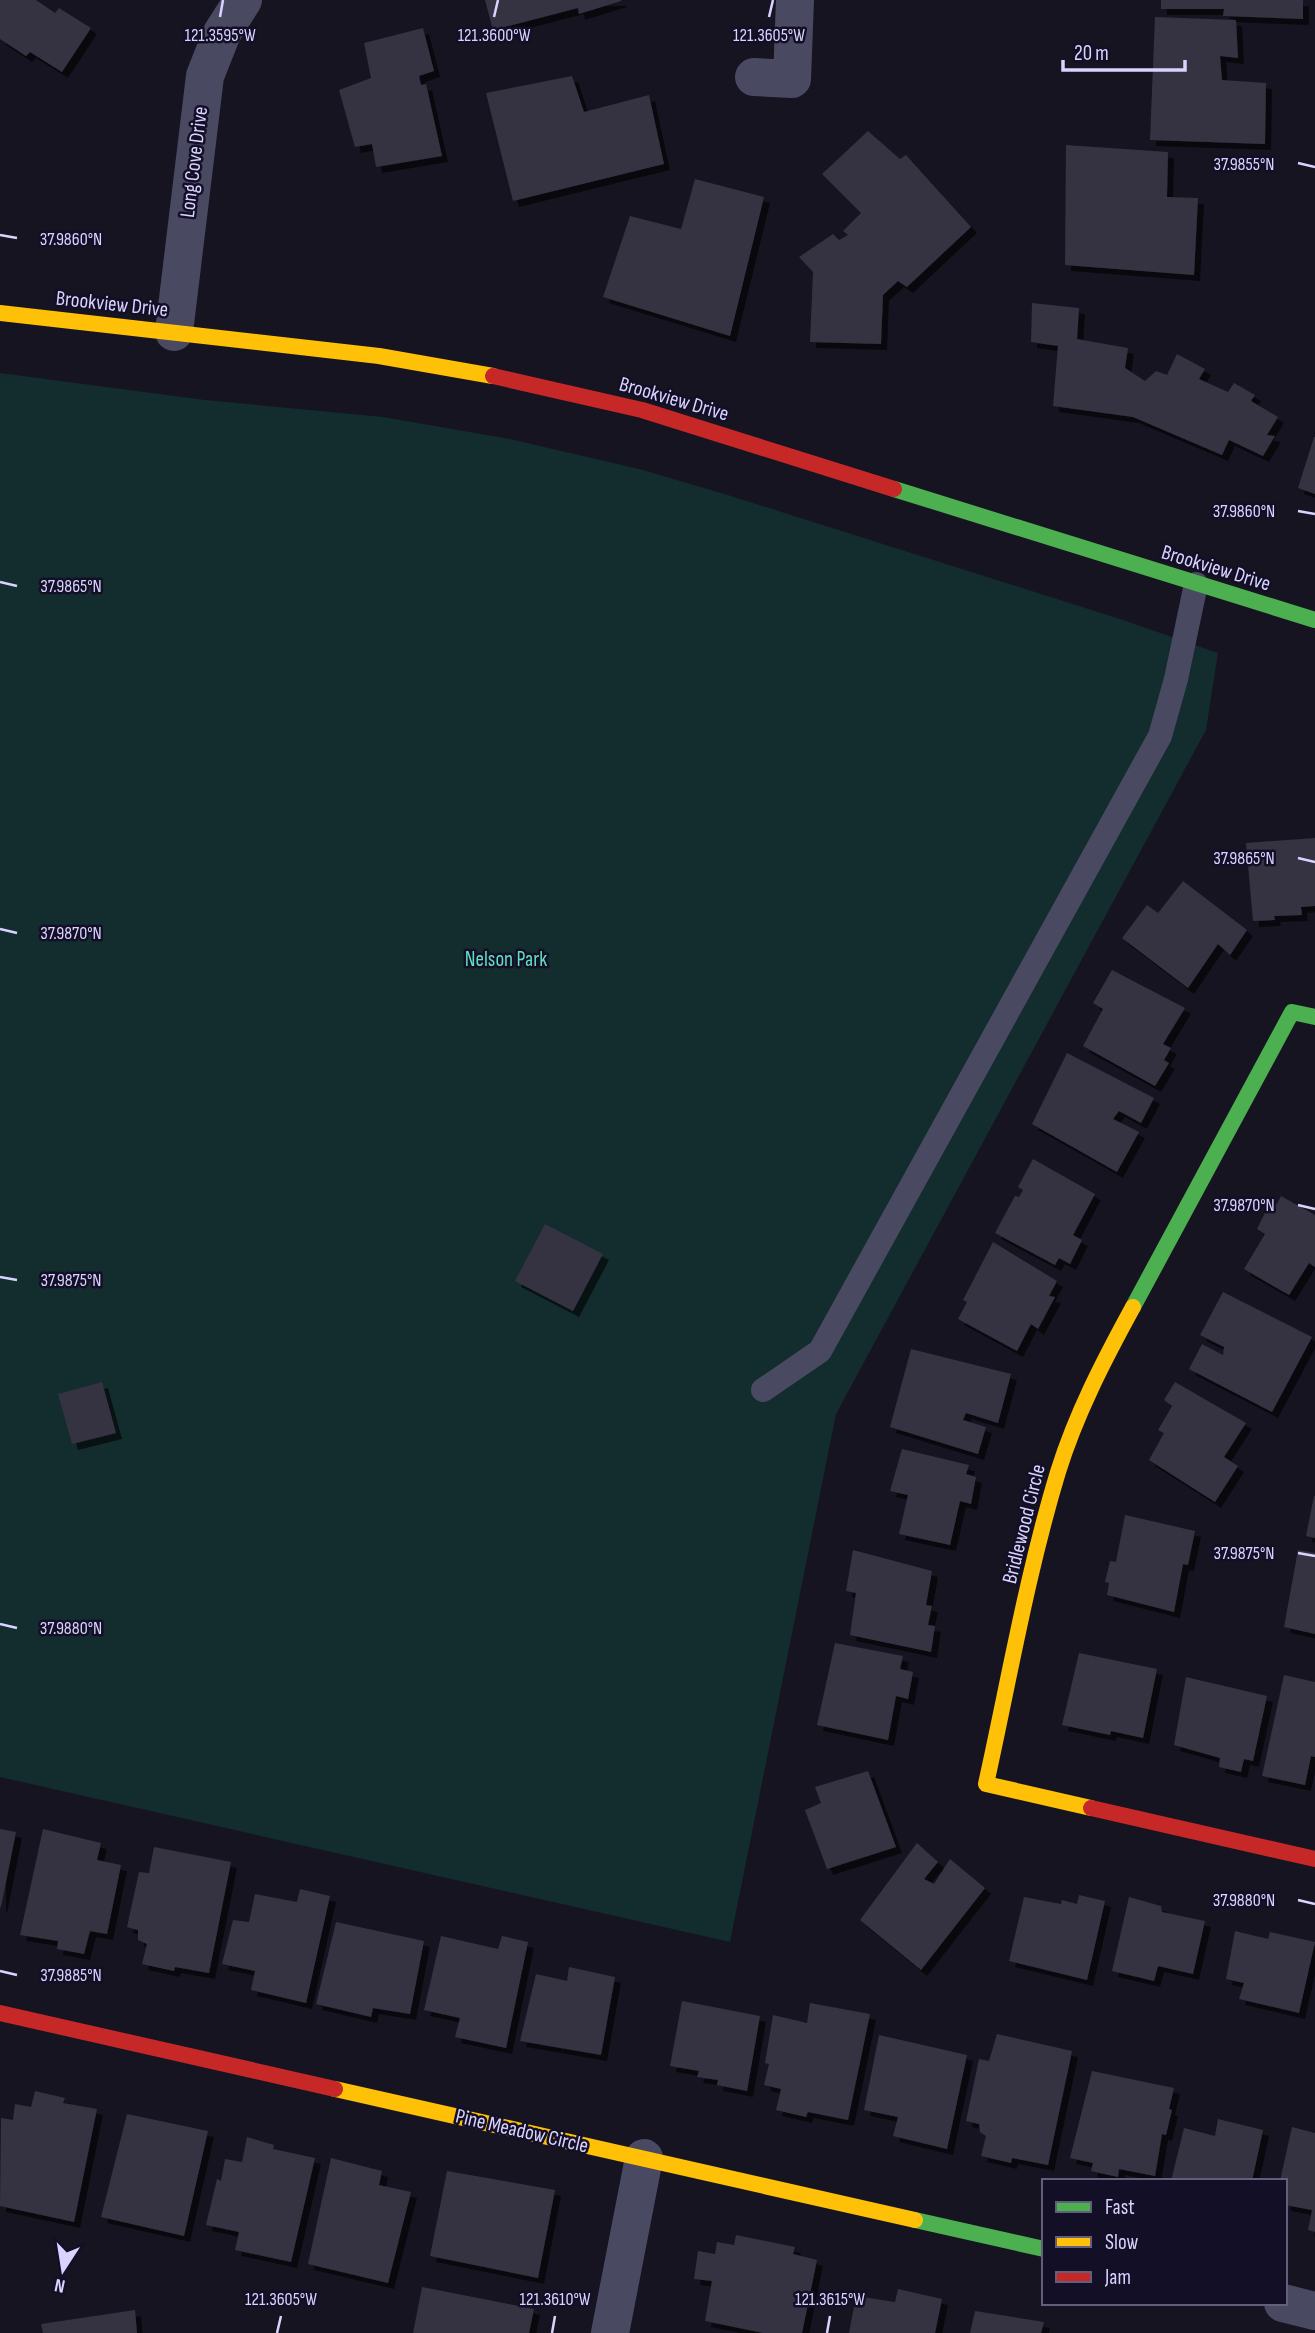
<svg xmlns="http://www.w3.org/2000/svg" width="1315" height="2333" font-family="'Sofia Sans Condensed',sans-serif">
	<defs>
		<filter id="shadow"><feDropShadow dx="6" dy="6" stdDeviation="0" flood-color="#0009"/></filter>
	</defs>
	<rect width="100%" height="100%" fill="#161421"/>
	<!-- green -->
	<path fill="#132c2d" d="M0,373l205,27 178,17 127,22 133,31 88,26 389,123 98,34 -12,77 -370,684 -106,528 -730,-165z"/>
	<!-- building -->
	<path fill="#343243" filter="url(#shadow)" d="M0,0h36l19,13 4,-5 32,20 -29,44 -32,-20 -4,4 -26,-17z
		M485,0h136v1l-42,13 -1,-6 -85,22z
		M1161,0h142v19l-80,-3 1,-7h-63z
		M1155,17l81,3 2,38 -18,-2 2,24 44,3 -1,61 -115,-4z
		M423,28l11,43 -15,5 2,9 5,-1 16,72 -66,11 -4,-23 -17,3 -16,-57 32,-12 -7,-35z
		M572,76l12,36 65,-17 15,69 -151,37 -27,-108z
		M868,131l32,28 6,-4 65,72 -64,60 -9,-6 -15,14 -2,49 -71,-2 3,-70 -14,-15 34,-23 6,6 9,-5 -5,-4 18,-18 -39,-39z
		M1066,145l102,7 -1,45 31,1 -4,77 -129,-10z
		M695,179l69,18 -34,139 -127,-39 27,-81 51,13z
		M1032,303l47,5 -2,31 51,9 -3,20 20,13 11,-10 11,4 10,-21 28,15 -6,10 29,13 6,-9 21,12 -4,6 27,16 -11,18 8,1 -12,20 -34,-16 -7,15 -89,-38 -80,-11 5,-60 -27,-4z
		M1314,437h1v57l-17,-6z
		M1315,838v68l-14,1 1,8 -28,1 1,4 -22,1 -7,-78z
		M1183,881l64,49 -17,25 -12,-11 -30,44 -66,-50 25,-33 11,8z
		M1112,970l73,38 -22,36 8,4 -7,12 5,3 -14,23 -72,-40 20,-37 -10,-6z
		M1067,1053l87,45 -13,25 -22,-12 -6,8 26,13 -22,40 -85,-48z
		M1033,1159l62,35 -22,41 9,5 -12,24 -11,-6 -4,7 -60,-32 20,-37 4,1 4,-7 -5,-3z
		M1281,1196l34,19v52l-6,-4 -20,32 -45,-26 21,-35 -8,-5 14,-28 6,3z
		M545,1224l58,30 -30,57 -58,-30z
		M993,1242l64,39 -8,15 6,1 -17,32 -7,-5 -14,27 -59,-32 9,-17 -4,-2z
		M1223,1292l89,45 -40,75 -83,-43 13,-25 21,11 1,-8 -24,-12z
		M911,1349l100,25 -13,49 -32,-10 -3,7 23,7 -8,27 -88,-27z
		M102,1382l14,51 -44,11 -14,-50z
		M1175,1382l71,41 -22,34 14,9 -23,36 -66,-42 15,-27 -6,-3 14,-24 -8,-6z
		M902,1449l67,16 -3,9 10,3 -5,27 -11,-3 -10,44 -51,-11 9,-39 -18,-4z
		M1314,1496h1v42l-9,-2z
		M1125,1515l70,16 -7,34 -5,-1 -9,48 -67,-17 2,-12 -4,-1 5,-21 6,1z
		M853,1550l79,21 -6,34 6,1 -4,19 7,1 -4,26 -81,-17 6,-42 -10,-2z
		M1298,1550l17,3v81l-31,-7z
		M835,1643l68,13 -3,13 13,3 -5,27 -12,-3 -8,44 -71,-15z
		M1079,1653l78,16 -14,69 -32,-7 -1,4 -48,-10z
		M1284,1675l31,7v75l-4,-1 -6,29 -43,-9z
		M1186,1677l81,19 -14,65 -9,-2 -3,13 -22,-5 1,-9 -46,-13z
		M868,1771l28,76 -69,22 -22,-59 16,-7 -6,-16z
		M0,1829l16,3 -15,75h-1z
		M43,1829l58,14 -4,17 24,5 -14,69 -17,-3 -6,23 -27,-5 1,-8 -38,-6z
		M917,1843l21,19 -14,17 10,5 16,-25 35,29 -64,82 -61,-50z
		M154,1847l77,15 -22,111 -34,-6 -1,4 -32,-7 5,-20 -9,-4v-10l-11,-3 12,-55 10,1z
		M300,1889l30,7 -24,107 -55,-13 4,-19 -33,-7 11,-44 16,2 6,-28 42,8z
		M1079,1895l26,6 -18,79 -78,-19 15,-64 37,7 1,-4 15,4z
		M1129,1897l32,9 1,6 43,9 -12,53 -35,-8 -4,15 -42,-10z
		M336,1922l88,19 -14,73 -37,-6 -2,9 -55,-13z
		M1235,1931l33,8 2,-7 45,10 -16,71 -60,-14 5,-16 -18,-4z
		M441,1936l57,13 4,-13 26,6 -22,106 -51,-11 5,-19 -36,-8z
		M569,1967l46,10 -14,78 -81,-14 16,-67 31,7z
		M682,2001l78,15 -13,75 -30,-6 1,-5 -21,-3 2,-6 -29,-5z
		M810,2003l60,11 -22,106 -40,-8 -2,5 -30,-7 5,-21 -17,-4 5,-21 -4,-1 8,-48 34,8z
		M997,2034l75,17 -24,114 -36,-7 -1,5 -30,-7 5,-20 -6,-4 -1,-8 -13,-3 13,-62 10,2z
		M879,2035l88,20 -20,94 -54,-13 5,-19 -34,-7z
		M1092,2071l82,17 -5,21 3,1 -6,25 -4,-1 -7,42 -36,-7 -1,8 -27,-6 2,-8 -23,-5z
		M35,2091l30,7 -2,5 34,6 -23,113 -74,-16 1,-88 12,2 2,-16 16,3z
		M127,2114l81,17 -24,105 -83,-19z
		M1218,2119l45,11 -11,51h-81l13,-53 31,8z
		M1292,2127l23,6v99l-7,-2 4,-20 -27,-5v-24h-5z
		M247,2137l27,8 -1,4 42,9 -24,104 -56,-12 4,-18 -33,-7 11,-46 4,2 4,-22 17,3z
		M331,2158l51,13 -3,14 32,7 -23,91 -80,-19z
		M447,2171l108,19 -17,88 -108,-22z
		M736,2235l59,12 -2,7 24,6 -15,73h-39l-58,-12 7,-40 -18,-2 4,-28 17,3 2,-12 17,3z
		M422,2287l112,22 -5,24h-116z
		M898,2289l44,10 -7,34h-86l7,-37 39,6z
		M135,2310l2,23h-94l-2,-9z
		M975,2311l69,11 -3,11h-71z"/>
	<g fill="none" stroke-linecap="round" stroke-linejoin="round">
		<!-- lane -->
		<path stroke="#4a4962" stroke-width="24" d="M763,1390l57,-39 340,-615 16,-57 20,-95"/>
		<!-- street -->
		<path stroke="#4a4962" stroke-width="38" d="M754,77l38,2 3,-79
			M174,332l31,-256 17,-43 21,-33
			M1283,2303l32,8
			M610,2333l34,-175"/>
		<!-- fast -->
		<path stroke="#4caf50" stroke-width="16" d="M894,489l421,131
			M1133,1307l159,-295 23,5
			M915,2220l129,29"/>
		<!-- slow -->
		<path stroke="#ffc107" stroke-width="16" d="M0,313l379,43 114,20
			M1091,1808l-105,-24c23,-104 41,-210 72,-312 18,-58 46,-112 75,-165
			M335,2089l580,131"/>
		<!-- jam -->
		<path stroke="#c62828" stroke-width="16" d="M493,376l149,34 252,79
			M1091,1808l224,51
			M0,2013l335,76"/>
	</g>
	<!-- ticks -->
	<path fill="none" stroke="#d9d4ff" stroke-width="2.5" d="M220,17l3,-17M494,17l4,-17M769,17l4,-17M1298,163l17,4M0,235l17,3M1298,511l17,3M0,582l17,4M1298,858l17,4M0,929l17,4M1298,1205l17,4M0,1277l17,3M1298,1553l17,3M0,1624l17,4M1298,1900l17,4M0,1971l17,4M277,2333l4,-17M552,2333l3,-17M827,2333l3,-17"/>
	<g text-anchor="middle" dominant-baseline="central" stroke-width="5" stroke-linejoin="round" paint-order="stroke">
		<!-- street labels -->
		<g font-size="21" fill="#d9d4ff" stroke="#130f26">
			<text transform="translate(194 162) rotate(-83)">Long Cove Drive</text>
			<text transform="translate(112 304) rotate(6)">Brookview Drive</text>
			<text transform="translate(674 399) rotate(16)">Brookview Drive</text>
			<text transform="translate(1216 568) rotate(17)">Brookview Drive</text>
			<text transform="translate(1024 1524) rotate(-76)">Bridlewood Circle</text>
			<text transform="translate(522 2131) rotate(13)">Pine Meadow Circle</text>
		</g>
		<!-- park labels -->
		<g font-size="21" fill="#5fe0c0" stroke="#130f26">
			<text x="506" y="959">Nelson Park</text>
		</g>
	</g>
	<g font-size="18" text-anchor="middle" fill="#d9d4ff" stroke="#130f26" stroke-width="5" stroke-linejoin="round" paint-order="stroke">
		<text x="220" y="41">121.3595°W</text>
		<text x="494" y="41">121.3600°W</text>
		<text x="769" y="41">121.3605°W</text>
		<text x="1244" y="170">37.9855°N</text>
		<text x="71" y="245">37.9860°N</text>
		<text x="1244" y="517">37.9860°N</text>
		<text x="71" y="592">37.9865°N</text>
		<text x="1244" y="864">37.9865°N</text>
		<text x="71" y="939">37.9870°N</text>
		<text x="1244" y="1211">37.9870°N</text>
		<text x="71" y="1286">37.9875°N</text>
		<text x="1244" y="1559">37.9875°N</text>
		<text x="71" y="1634">37.9880°N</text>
		<text x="1244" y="1906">37.9880°N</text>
		<text x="71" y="1981">37.9885°N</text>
		<text x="281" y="2305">121.3605°W</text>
		<text x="555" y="2305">121.3610°W</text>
		<text x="830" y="2305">121.3615°W</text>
	</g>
	<!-- legend -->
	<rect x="1042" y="2179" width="245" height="126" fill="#130f26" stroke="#625e7d" stroke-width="2"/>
	<rect x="1056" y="2202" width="35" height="10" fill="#4caf50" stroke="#625e7d" stroke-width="2"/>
	<text x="1105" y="2214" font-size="21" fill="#d9d4ff">Fast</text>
	<rect x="1056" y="2237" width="35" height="10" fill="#ffc107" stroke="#625e7d" stroke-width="2"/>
	<text x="1105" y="2249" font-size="21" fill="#d9d4ff">Slow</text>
	<rect x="1056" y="2272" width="35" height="10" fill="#c62828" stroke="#625e7d" stroke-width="2"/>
	<text x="1105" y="2284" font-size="21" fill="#d9d4ff">Jam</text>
	<!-- north arrow -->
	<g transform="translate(63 2270) rotate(192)" stroke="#130f26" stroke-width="5" paint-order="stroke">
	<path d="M0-5L12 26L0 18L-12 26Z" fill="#d9d4ff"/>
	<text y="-10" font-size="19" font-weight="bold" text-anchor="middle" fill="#d9d4ff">N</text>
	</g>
	<!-- scale -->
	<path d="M1063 60v10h122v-10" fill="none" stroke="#d9d4ff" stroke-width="3.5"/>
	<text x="1074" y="60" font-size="21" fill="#d9d4ff" stroke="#130f26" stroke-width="5" paint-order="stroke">20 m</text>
</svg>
